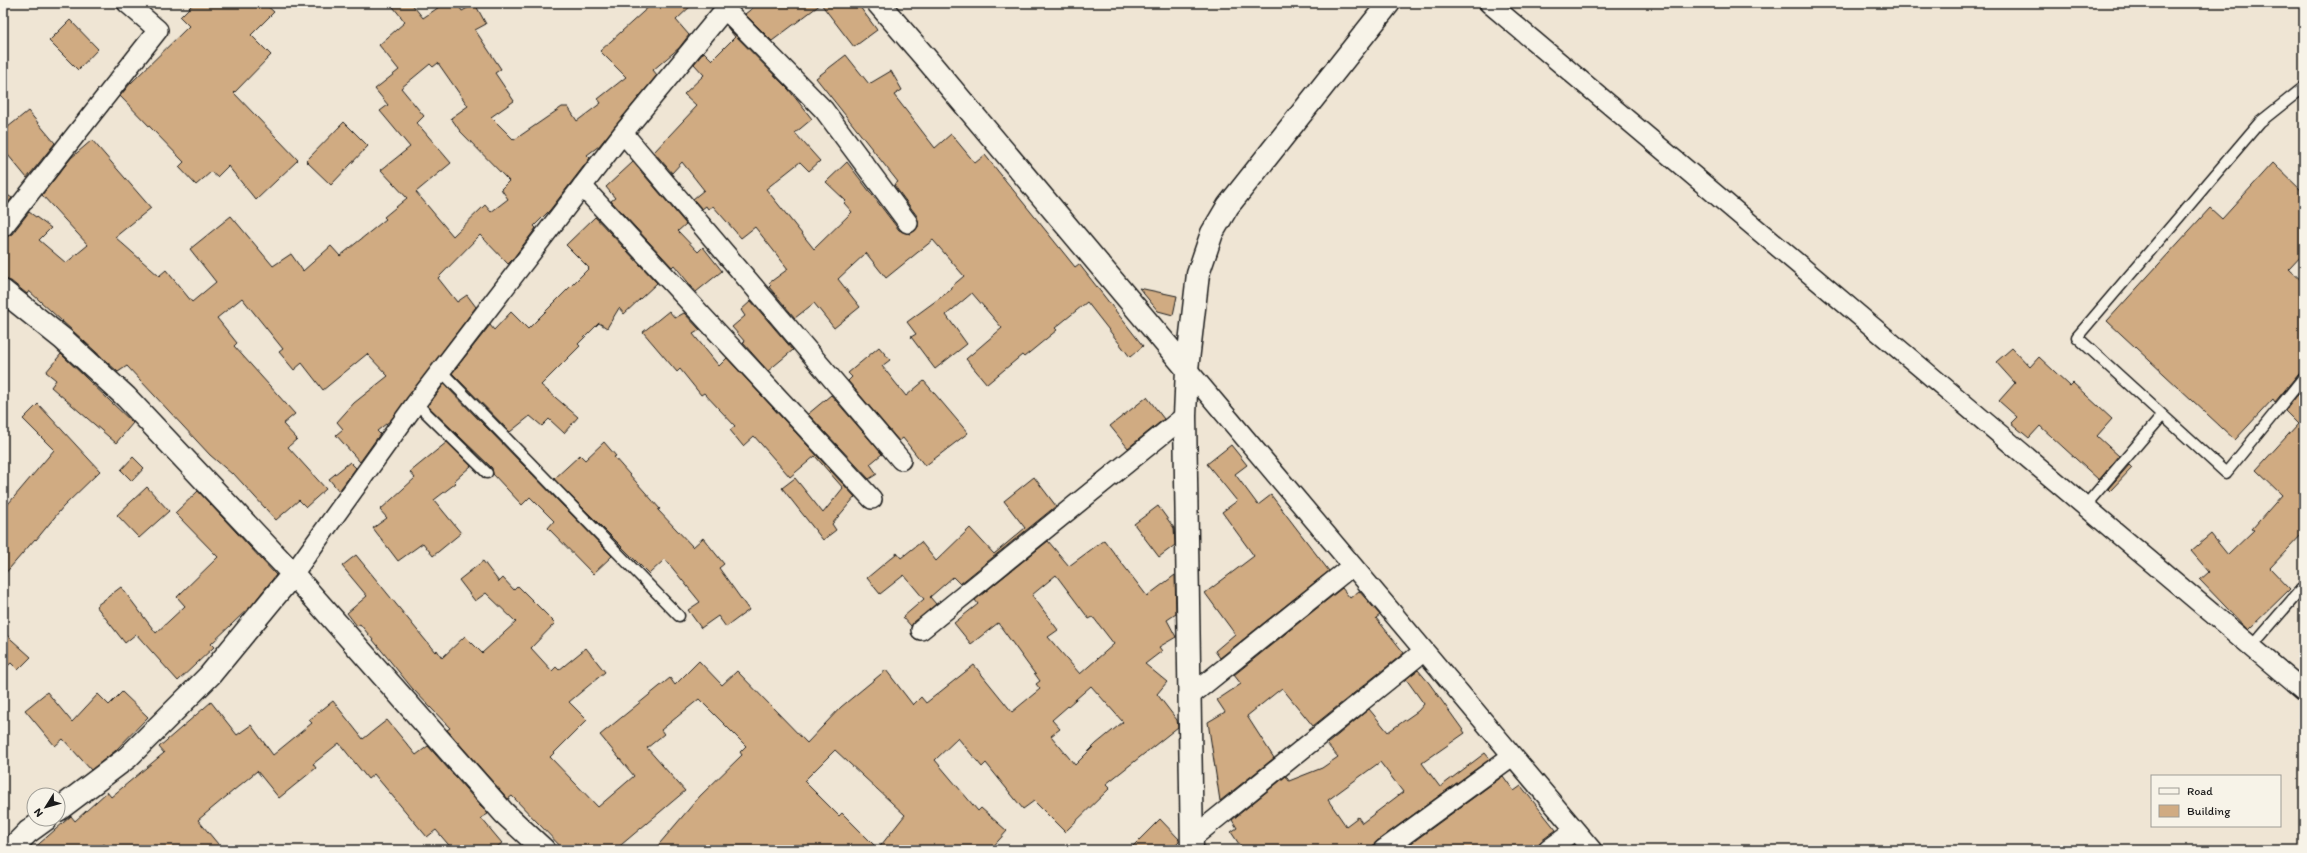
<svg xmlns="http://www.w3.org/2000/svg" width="2307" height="853" font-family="Itim,sans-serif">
	<rect width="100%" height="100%" fill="#efe5d4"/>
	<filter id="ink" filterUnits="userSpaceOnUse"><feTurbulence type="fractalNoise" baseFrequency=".025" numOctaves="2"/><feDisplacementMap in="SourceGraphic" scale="8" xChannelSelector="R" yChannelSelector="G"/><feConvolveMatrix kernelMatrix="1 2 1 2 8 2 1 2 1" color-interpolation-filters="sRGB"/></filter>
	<g filter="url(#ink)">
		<!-- building -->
		<path fill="#d0ab82" stroke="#1c1c1c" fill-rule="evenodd" d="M194,3h70l10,9 -23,23 20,20 -37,38 64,67 -42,40 -28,-34 -11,11 -6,-5 -15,13 -17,-18 5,-5 -64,-66 10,-12 59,-58 -9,-9z
			M390,3h21l12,15 22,-15h12l5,8 13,-7 11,20 -11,6 26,39 -6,4 19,28 -23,16 23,23 48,-33h6l9,14 24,-18 -3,-4 28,-22 -26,-26 53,-48h41l-18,17 13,15 -10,13 -26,22 4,5 -58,71 -12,9 3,3 -40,52 -16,16 2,2 -24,32 -4,4 -28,-29 -42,43 19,24 10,-7 9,12 -85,113 -14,11 3,3 -20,28 -24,-27 7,-6 -6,-7 17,-19 34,-27 -21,-22 -44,36 -21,-27 -8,7 -15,-18 4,-3 -41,-51 -25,20 20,25 -3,3 61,68 -12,10 14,15 -9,8 38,42 -20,18 -7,-7 -23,20 -43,-47 -1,1 -22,-19 -83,-89 -9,6 -89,-81 -2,3 -16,-13 -8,-2v-41l9,-4 17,-22 22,16 -12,12 27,23 22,-18 -46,-50 29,-37 21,-18 59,68 -36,29 44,39 7,-6 26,32 24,-20 -26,-33 41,-33 42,50 18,-12 12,17 28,-25 9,10 46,-37 -2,-2 23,-19 -26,-28 29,-23 -30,-36 8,-6 -13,-16 24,-19 -20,-25 26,-23zM438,63l30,43 -17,12 9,13 49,50 -8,8 7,10 -17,13 -6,-7 -32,31 -37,-44 35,-29 -34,-40 7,-7 -23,-28 29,-24 3,3z
			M759,3h98l20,27 -23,17 -33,-43 -49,37 -27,-27z
			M70,20l28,29 -20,21 -29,-29z
			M727,27l62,63 23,29 -17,14 25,28 -11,10 -9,-9 -34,27 48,60 38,-37 -8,-9 2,-2 -20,-19 21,-20 52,68 11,4 8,-7 -1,-11 -23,-31 4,-3 -82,-104 30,-23 23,29 22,-13 11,19 -8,5 41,53 16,-14 24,29 10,-8 90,112 4,-3 64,82 -13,11 -43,-55 -32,26 2,2 -33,27 -2,-2 -35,29 -21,-25 36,-31 -30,-35 -26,22 21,29 -32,25 -24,-32 5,-3 -9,-12 45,-33 -1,-2 13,-11 -31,-36 -47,38 -20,-25 -28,26 22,28 -26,21 -20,-25 -19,15 -26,-31 2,-2 -2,-2 19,-14 -33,-42 -14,11 -28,-32 -5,3 -2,-3 -4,3 -9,-10 11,-9 -22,-28 -10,11 -18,-21 43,-46 -13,-12 20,-19 -10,-11 10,-12 8,8 23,-23z
			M28,111l27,32 -28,35 -24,-29v-18z
			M344,122l24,24 -37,39 -25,-24z
			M633,162l53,62 -8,7 20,21 5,-5 19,24 -26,21 -22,-27 -2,2 -61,-66 4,-3 -9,-11z
			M2273,163l31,30v60l-15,16 15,14v88l-5,2 -24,29 -2,-3 -38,41 -128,-119 103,-113 12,11z
			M3,192l9,6 -9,11z
			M595,217l62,66 -33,31 -5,-6 -12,20 -8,-5 -21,21 2,2 -39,39 37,32 -14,16 -15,-14 -7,7 -12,-10 -20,16 -58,-59 38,-48 4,5 17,-18 17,17 61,-61 -23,-23z
			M1139,288l38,8 -4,19 -15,-4z
			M751,301l42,49 -25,21 -25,-28 2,-1 -13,-15 13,-11 -4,-6z
			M669,311l6,7 9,-5 16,17 -7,4 26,32 8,-8 128,139 -23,27 4,6 -13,10 -41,-52 13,-10 28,35 20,-25 -28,-32 -25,21 -36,-41 -11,10 -13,-16 5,-4 -31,-33 -3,2 -21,-26 -3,3 -34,-40z
			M879,347l11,13 -8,6 24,30 18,-15 44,52 -43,33 -22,-28 -4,3 -51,-60 4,-4 -4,-4z
			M2012,348l18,19 9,-10 31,29 3,-3 39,36 -15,17 22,20 -20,24 -59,-54 -11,12 -18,-15 6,-6 -18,-16 16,-18 -19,-21z
			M61,354l72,69 -17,20 -65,-56 5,-7 -10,-8z
			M444,384l168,172 -19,18 -45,-46 6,-7 -24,-24 -8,8 -29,-31 -1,-6 -64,-62z
			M2304,387v145l-34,36 20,21 -42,41 -48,-50 9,-8 -18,-21 20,-17 17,21 26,-25 -2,-1 30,-34 -26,-25 42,-46 -13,-13z
			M831,395l51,59 -12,10 7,10 -8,5 -61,-65z
			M1147,397l17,22 -36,29 -18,-22z
			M38,404l62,67 -37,36 -27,33 -1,-1 -32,37v-66l51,-60 -31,-31z
			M447,442l24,24 -17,15 2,2 -22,17 27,33 -28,23 -10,-13 -25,18 -25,-33 14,-10 -7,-8 35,-32 -5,-6z
			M604,442l12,14 -2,1 46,52 -2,1 35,37 10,-9 21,26 -5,4 30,42 -23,17 -8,-11 -17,12 -13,-18 12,-8 -35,-43 -16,15 -95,-95 26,-24 5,5z
			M1231,445l16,20 -12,9 23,31 13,-10 58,76 -109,87 -5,-7 20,-17 -30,-41 49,-37 -32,-44 15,-11 -30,-37z
			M133,457l11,11 -12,13 -11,-11z
			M350,462l6,6 -17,23 -10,-12z
			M2129,465l3,3 -22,23 -2,-2z
			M1034,477l22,29 -96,78 -7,-7 -23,20 6,7 -25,22 -8,-9 21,-18 -20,-24 -24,19 -13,-16 30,-25 4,5 20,-16 15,19 34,-33 24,26 31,-26 -21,-27z
			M147,487l22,24 -30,27 -22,-23z
			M198,491l78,84 -24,30 -41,39 3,3 -36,34 -42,-47 -11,9 -29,-37 25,-19 35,46 29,-27 -8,-9 41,-40 -43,-44z
			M1158,506l16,22 1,17 -16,12 -25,-33z
			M1104,540l43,56 28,-21 1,39 -9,6 9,17 -17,10 3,4 -17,13 22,18 -10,12 20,26 1,7 -72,57 4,4 -45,44 -31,-31 -11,8 -37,-46 -4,4 -24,-29 -23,22 43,51 3,-3 26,23 -17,19h-336l46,-54 42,-41 -2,-3 6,-6 -47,-47 -38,31 3,4 -17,14 38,43 -70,59h-51l-52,-54 -4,3 -61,-69 3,-2 -38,-40 -52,-64 -3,2 -10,-13 20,-17 -25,-30 14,-11 79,97 2,-2 5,8 23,-22 17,17 34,-31 -30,-29 -11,8 -16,-21 24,-19 16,21 4,-4 11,12 4,-4 37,37 -24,25 21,23 4,-4 3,3 27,-22 19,24 -36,30 18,18 -37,37 48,50 36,-31 -34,-41 70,-57 5,7 24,-24 23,24 15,-14 70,72 34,-36 45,-37 27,35 8,-8 5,6 48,-38 38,47 28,-23 -4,-5 4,-3 -42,-58 -27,21 -17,-21 24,-19 -3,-4 73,-59 21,25zM1056,575l33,44 4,-2 21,27 -34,30 -32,-37 10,-7 -26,-35zM1091,686l32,36 -27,22 -21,21 -24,-29 9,-7 -8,-9zM835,750l70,65 -27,34 -36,-36 -3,3 -35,-35z
			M1342,588l8,10 9,-7 21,24 -4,3 28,35 -91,73 -31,-38 -35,28 27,42 -54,43 -12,-79 17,-10 -8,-12 24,-16 -7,-9z
			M3,632l28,25 -13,13 -7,-7 -8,7z
			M1418,670l11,13 36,50 -43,30 18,24 45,-34 5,6 -113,82 -5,9h-129l-12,-18 6,-4 -5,-8 54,-44 3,5 33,-13 16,-11 -11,-13 42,-35 19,23 30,-21 6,-7 -18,-25zM1380,762l23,30 -41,31 -4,-6 -12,9 -18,-26z
			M47,692l25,30 26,-28 11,11 13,-13 26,25 -33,34 -24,19 -28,-31 -8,7 -30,-36z
			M333,701l30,38 24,-19 29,35 12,-9 60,68 -7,4 21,25 -9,7h-40l-17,-20 -9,7 -53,-63 -6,5 -29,-36 -26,21 3,4 -37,30 -22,-27 -59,49 25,30h-114l-5,-6 -7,6h-65l39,-34 4,5 32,-29 4,5 53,-44 -5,-6 52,-45 26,33 14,-10 22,30 39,-32 -3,-3z
			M1503,776l11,15 7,-5 35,44 -15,11 -4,9h-135z
			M1160,819l19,20v3l-8,8h-42z"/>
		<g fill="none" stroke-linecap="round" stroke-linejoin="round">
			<defs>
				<path id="service" d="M2304,87l-44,35 -183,215 149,136 78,-96
					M441,371l238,245
					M416,403l71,70
					M2085,506l77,-90
					M2251,647l53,-61"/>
				<path id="minor" d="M1489,3l815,688
					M725,9l99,101 84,113
					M623,133l278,327
					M582,186l290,313
					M3,227l155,-197 -31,-27
					M1187,369l405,481
					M293,574l123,-171 207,-270 107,-130
					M921,630l264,-214
					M1190,696l162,-130
					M1192,838l232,-187
					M1383,850l129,-94
					M1548,850l27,-20"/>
				<path id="tertiary" d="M878,3l46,53 263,313
					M3,291l60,48 63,58 167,177 211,239 40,37
					M58,810l70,-53 82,-82 83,-101
					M10,850l18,-18 18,-13
					M1192,850l-7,-434 2,-47 11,-95 14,-41 16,-27 161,-203"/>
			</defs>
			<!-- service casing -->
			<use href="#service" stroke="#1c1c1c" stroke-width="13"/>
			<!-- minor casing -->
			<use href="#minor" stroke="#1c1c1c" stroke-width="22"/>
			<!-- tertiary casing -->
			<use href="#tertiary" stroke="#1c1c1c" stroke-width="25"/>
			<!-- service -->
			<use href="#service" stroke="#f7f3e8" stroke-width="10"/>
			<!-- minor -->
			<use href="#minor" stroke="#f7f3e8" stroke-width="19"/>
			<!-- tertiary -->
			<use href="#tertiary" stroke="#f7f3e8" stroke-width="22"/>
		</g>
	</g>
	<!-- margin -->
	<rect width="2307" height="853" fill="none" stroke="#f7f3e8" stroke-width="16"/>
	<rect x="8" y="8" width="2291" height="837" fill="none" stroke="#1c1c1c" stroke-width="1.5" filter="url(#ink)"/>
	<!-- legend -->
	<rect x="2151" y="775" width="130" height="52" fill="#f7f3e8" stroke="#9f9d96"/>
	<rect x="2159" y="788" width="20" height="6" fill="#f7f3e8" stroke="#9f9d96"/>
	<text x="2187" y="795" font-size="12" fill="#1c1c1c">Road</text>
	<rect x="2159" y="805" width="20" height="12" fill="#d0ab82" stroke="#9f9d96"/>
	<text x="2187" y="815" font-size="12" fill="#1c1c1c">Building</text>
	<!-- north arrow -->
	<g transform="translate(46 807) rotate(233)"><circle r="19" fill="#f7f3e8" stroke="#9f9d96"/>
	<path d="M0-3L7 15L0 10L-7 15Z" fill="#1c1c1c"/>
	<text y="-6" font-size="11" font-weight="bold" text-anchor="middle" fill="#1c1c1c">N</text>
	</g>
</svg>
